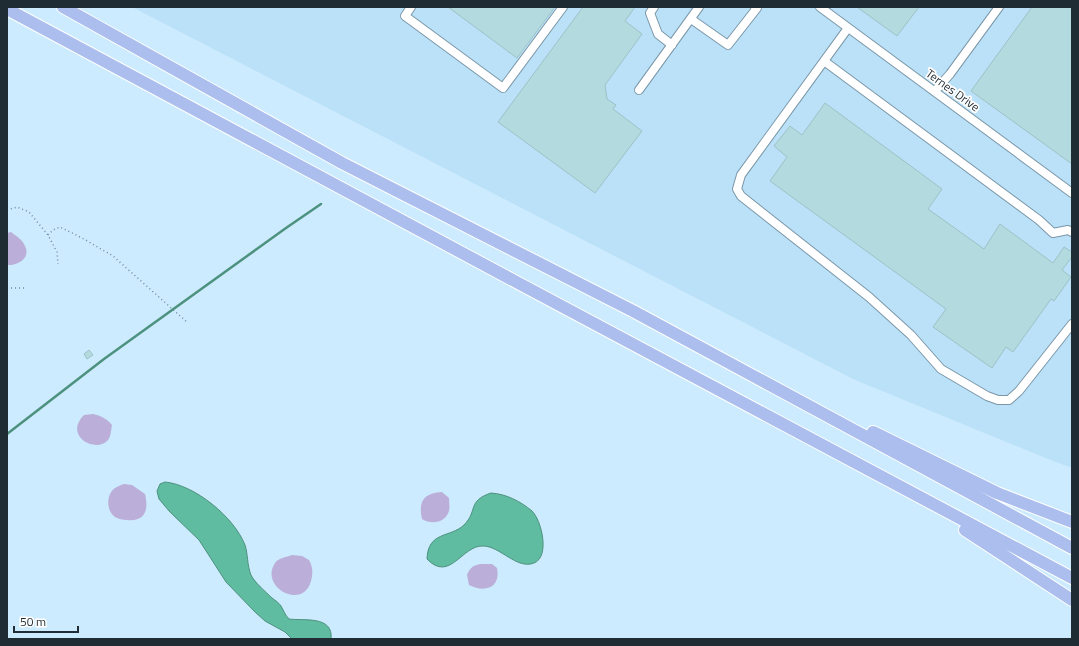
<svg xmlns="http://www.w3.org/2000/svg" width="1079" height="646" font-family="'Titillium Web',sans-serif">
	<rect width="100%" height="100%" fill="#ccebfe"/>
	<!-- built -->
	<path fill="#bbe1f9" d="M132,7h940v461l-24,-9 -195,-80z"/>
	<!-- green -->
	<path fill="#bbaed8" d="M11,232c5,4 11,7 14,14 6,12 -7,20 -18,19v-32z
		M93,414c8,2 13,4 19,11 -1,5 -1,11 -4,15 -12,14 -45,-4 -24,-25z
		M124,484l8,1 13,9c4,16 0,28 -18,26 -4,0 -9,-1 -12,-3 -9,-6 -9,-23 0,-29 3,-2 6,-3 9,-4z
		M442,492l7,6c0,4 1,9 0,13 -4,12 -17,14 -27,8 -4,-18 2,-26 20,-27z
		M292,555l10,1 7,4c4,7 4,13 2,21 -8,30 -52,6 -36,-18 3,-5 12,-6 17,-8z
		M481,564h11l5,4c4,20 -12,25 -28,17l-2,-10c3,-7 6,-10 14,-11z"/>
	<!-- water -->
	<path fill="#60bca0" stroke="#4d917f" d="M165,482c30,3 69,35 80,63 3,9 2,20 6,30 4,8 14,16 21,23 3,2 7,5 9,8 3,5 4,9 8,13 13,2 45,-4 42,20h-39l-7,-7 -20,-11 -10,-9 -29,-30 -27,-42 -29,-28 -11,-13 -2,-8 3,-7z
		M491,493c15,1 29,8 41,18 10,10 18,46 2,52 -17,7 -34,-17 -51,-17 -21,-1 -33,37 -56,13 1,-28 23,-21 37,-34 14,-14 3,-24 27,-32z"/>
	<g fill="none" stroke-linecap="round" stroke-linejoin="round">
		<!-- stream -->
		<path stroke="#4d917f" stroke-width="2.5" d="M7,434l97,-75 182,-131 35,-24"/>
	</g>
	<!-- building -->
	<path fill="#b3dade" stroke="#9cc2c6" d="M448,7h107l-38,51z
		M583,7h52l-10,14 17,13 -37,51 2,14 9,6 -3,4 29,22 -47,62 -97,-71z
		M857,7h62l-22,29z
		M1032,7h40v157l-101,-73z
		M825,103l117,86 -14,20 56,40 16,-25 53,39 11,-16 8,5v5l-10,13 9,7 -17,24 -3,-2 -38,53 -7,-5 -14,21 -59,-41 13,-18 -176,-128 17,-24 -13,-11 16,-20 12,9z
		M89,350l4,5 -6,4 -3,-5z"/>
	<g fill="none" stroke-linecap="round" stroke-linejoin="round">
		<defs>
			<path id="minor" d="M411,7l-6,9 98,72 60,-81
				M654,7l-4,6 8,21 14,11
				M820,7l252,186
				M691,19l37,26 29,-37 -2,-1
				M848,28l-107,147 -4,14 4,7 128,101 42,38 30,34 46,27 11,4h11l10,-9 53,-67
				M824,61l215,159 14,13 15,-3 4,2
				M639,90l60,-83
				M935,91l15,-17 49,-67"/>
			<path id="highway" d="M63,7l279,156 291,148 439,237
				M7,9c355,189 709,382 1065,569
				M873,432l124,61 75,29
				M965,530l107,70"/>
		</defs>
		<!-- minor casing -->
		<use href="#minor" stroke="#7a97a8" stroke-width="10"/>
		<!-- highway casing -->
		<use href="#highway" stroke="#fff" stroke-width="14"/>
		<!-- path -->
		<path stroke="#758b98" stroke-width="1.5" stroke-dasharray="1 3" stroke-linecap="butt" d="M7,210l10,-3 12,5 19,23 9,17 1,12
			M48,235l5,-5 7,-3 24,12 29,17 75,67
			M7,288h17"/>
		<!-- minor -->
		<use href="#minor" stroke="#fff" stroke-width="8"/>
		<!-- highway -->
		<use href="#highway" stroke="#abbeed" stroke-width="12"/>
	</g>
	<g text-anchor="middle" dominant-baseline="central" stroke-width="3.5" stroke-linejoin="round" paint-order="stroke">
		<!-- street labels -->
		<g font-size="12" fill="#202c33" stroke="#fff">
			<text transform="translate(953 90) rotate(36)">Ternes Drive</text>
		</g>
	</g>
	<!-- border -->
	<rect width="1079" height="646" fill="none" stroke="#202c33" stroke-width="16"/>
	<!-- scale -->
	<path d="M14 626v6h64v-6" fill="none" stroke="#202c33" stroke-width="2"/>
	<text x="20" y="626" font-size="12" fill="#202c33" stroke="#ffffff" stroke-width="3" paint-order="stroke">50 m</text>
</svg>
